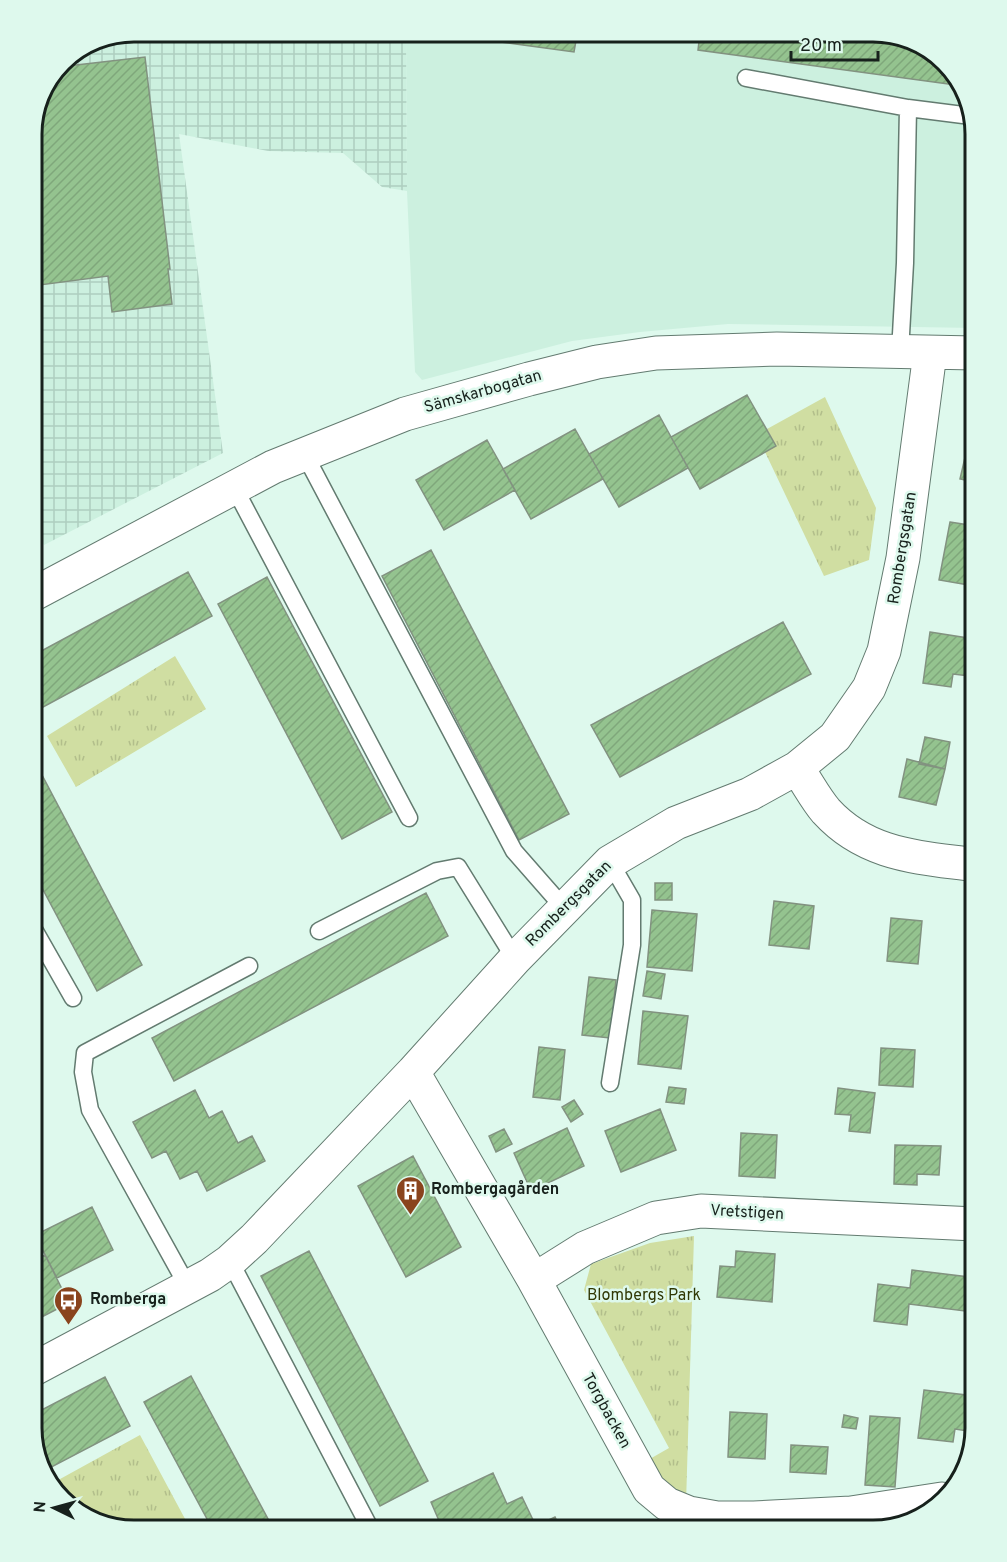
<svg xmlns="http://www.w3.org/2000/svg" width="1007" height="1562" font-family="Overpass,sans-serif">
	<defs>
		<pattern id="industrial-grid" width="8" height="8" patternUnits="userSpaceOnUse" patternTransform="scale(1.5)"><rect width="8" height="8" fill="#ccf0df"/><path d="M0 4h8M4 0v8" fill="none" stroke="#aecebf"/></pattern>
		<pattern id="park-tufts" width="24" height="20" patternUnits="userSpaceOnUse" patternTransform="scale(1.5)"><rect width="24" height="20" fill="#d0dea2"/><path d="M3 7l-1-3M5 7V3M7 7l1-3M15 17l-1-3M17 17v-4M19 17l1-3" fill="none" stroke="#b2be8b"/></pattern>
		<pattern id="building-hatch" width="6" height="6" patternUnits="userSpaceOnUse" patternTransform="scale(1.5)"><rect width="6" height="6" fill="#94c38f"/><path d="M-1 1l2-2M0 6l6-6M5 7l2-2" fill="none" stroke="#7fa77b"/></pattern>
	</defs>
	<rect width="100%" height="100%" fill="#def9ed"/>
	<!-- built -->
	<path fill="#ccf0df" d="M880,32l50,17 35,40 10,45v194l-247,-4 -88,8 -68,9 -150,39 -7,-8 -8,-181 -1,-155z"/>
	<!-- industrial -->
	<path fill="url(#industrial-grid)" d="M406,36l1,155 -25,-4 -39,-34 -75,-2 -89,-17 44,319 -179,92 -12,-22v-395l30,-67 33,-22z"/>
	<!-- park -->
	<path fill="url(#park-tufts)" d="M825,397l51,111 -7,52 -45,16 -59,-124 11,-6 -9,-17z
		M175,656l31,53 -130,78 -29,-51z
		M694,1236l-8,268 -45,-40 28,-16 -85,-158 7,-26 59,-21z
		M140,1435l51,95h-63l-51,-17 -26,-29z"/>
	<!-- building -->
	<path fill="url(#building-hatch)" stroke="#829280" stroke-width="1.5" d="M880,32l50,17 33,37 -265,-36 2,-17z
		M577,35l-3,17 -118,-16z
		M145,57l25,212h-2l4,35 -60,8 -4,-36 -76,10v-158l27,-61z
		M747,395l29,51 -76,43 -29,-52z
		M659,415l29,53 -69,39 -30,-53z
		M575,429l28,50 -72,40 -28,-50z
		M487,440l28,50 -71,40 -28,-50z
		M967,449l8,2v31l-15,-3z
		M950,522l25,4v60l-36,-6z
		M431,550l138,264 -50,26 -137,-264z
		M188,572l24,44 -180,97v-57z
		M267,577l125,235 -50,27 -124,-235z
		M783,622l28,52 -191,103 -29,-52z
		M930,632l44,7 -5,37 -16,-2 -2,13 -28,-4z
		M925,737l25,5 -5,27 -26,-5z
		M32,756l110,209 -45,26 -65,-122z
		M907,759l38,10 -9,36 -37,-8z
		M655,883h17v17h-17z
		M426,893l22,43 -274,145 -22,-43z
		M774,901l40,5 -5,43 -40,-4z
		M652,910l45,4 -5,57 -45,-4z
		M891,918l31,3 -4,43 -31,-3z
		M647,971l18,3 -4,25 -18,-3z
		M589,977l27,3 -6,58 -28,-3z
		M643,1011l45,5 -7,53 -43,-5z
		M539,1047l26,3 -5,50 -27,-3z
		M881,1048l34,2 -2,37 -34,-2z
		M669,1087l17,2 -2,15 -18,-2z
		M838,1088l37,5 -5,40 -21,-2 2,-16 -16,-1z
		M195,1090l14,28 13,-7 16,32 14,-7 13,25 -58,30 -10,-20 -17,8 -14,-28 -14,7 -19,-36z
		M574,1100l9,14 -12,8 -9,-15z
		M660,1109l16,41 -55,22 -16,-41z
		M567,1128l17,38 -53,25 -17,-38z
		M504,1129l8,15 -16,8 -7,-16z
		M741,1133l36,2 -2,43 -36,-2z
		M895,1145l46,1 -2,29 -22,-1v11l-23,-1z
		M413,1156l48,91 -55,30 -48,-91z
		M92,1207l21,43 -56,28 -22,-43z
		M309,1251l119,230 -48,25 -119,-230z
		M736,1251l39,3 -3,48 -55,-5 3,-31 15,1z
		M45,1255l24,48 -37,19v-60z
		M912,1270l57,7 -4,34 -56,-7 -2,21 -33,-4 4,-37 32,4z
		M191,1376l83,154h-61l-69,-128z
		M105,1377l25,49 -88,46 -11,-44 1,-13z
		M924,1390l51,6 -1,36 -19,-3 -2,13 -35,-4z
		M730,1412l37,2 -2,45 -37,-2z
		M844,1415l14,3 -2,11 -14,-2z
		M870,1416l30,2 -5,69 -30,-2z
		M791,1445l37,2 -2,27 -36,-2z
		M493,1473l14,31 15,-7 14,29 19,-9 6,13h-118l-12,-28z"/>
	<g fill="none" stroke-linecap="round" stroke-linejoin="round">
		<defs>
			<path id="service" d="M746,78l162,30 63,8
				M900,352l5,-89 3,-155
				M304,453l210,398 50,57
				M234,487l175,331
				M610,862l22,38v45l-22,138
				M32,926l41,72
				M319,931l118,-60 21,-4 57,92
				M230,1261l141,269
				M188,1287l-98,-177 -7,-38 2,-19 164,-87"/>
			<path id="minor" d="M32,595l241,-128 132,-53 124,-35 68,-17 59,-9 121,-4 198,4
				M797,768c10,14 18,30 29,43 41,45 93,46 149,54
				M413,1072l121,208 115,209 18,15 22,9 28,5h37l97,-5 91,-14
				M534,1280l51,-32 71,-30 45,-7 274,13
				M32,1370l178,-95 20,-14 24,-22 159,-167 102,-113 95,-97 66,-39 74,-29 47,-26 38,-31 34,-49 15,-37 19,-93 27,-205"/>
		</defs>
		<!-- service casing -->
		<use href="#service" stroke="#637b70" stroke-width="19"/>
		<!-- minor casing -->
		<use href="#minor" stroke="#637b70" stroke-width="35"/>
		<!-- service -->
		<use href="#service" stroke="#fff" stroke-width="16"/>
		<!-- minor -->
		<use href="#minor" stroke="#fff" stroke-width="33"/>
	</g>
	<!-- icons -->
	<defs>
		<symbol id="building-pin" viewBox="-11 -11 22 30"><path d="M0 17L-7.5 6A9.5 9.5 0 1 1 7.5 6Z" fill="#8a441d" stroke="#def9ed"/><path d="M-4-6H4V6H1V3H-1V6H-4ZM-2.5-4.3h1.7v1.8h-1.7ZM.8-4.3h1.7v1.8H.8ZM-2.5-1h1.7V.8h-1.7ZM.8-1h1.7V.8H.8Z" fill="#fff"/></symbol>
		<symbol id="bus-pin" viewBox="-11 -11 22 30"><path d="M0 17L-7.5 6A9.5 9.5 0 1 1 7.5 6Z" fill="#8a441d" stroke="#def9ed"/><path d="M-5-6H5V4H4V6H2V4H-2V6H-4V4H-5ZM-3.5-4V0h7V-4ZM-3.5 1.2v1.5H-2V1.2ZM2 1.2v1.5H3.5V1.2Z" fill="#fff"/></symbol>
	</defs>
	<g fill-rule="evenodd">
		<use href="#building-pin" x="394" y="1174" width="33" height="45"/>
		<use href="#bus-pin" x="52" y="1284" width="33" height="45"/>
	</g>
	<g text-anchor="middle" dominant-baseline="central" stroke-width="5" stroke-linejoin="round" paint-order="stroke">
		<!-- street labels -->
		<g font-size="16" fill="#17211c" stroke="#def9ed">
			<text transform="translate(483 392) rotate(-16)">Sämskarbogatan</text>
			<text transform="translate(903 548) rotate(-81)">Rombergsgatan</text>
			<text transform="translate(569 904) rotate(-45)">Rombergsgatan</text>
			<text transform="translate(747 1213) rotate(3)">Vretstigen</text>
			<text transform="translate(606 1411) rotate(61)">Torgbacken</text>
		</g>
		<!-- poi labels -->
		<g font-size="16" font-weight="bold" fill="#17211c" stroke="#def9ed" text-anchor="start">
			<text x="431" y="1190">Rombergagården</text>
			<text x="90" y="1300">Romberga</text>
		</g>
		<!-- park labels -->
		<g font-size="16" fill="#303805" stroke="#def9ed">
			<text x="644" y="1296">Blombergs Park</text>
		</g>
	</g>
	<!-- crop -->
	<path d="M0 0H1007V1562H0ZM134 42H873A92 92 0 0 1 965 134V1428A92 92 0 0 1 873 1520H134A92 92 0 0 1 42 1428V134A92 92 0 0 1 134 42Z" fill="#def9ed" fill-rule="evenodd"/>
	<path fill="none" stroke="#17211c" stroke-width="3" d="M134 42H873A92 92 0 0 1 965 134V1428A92 92 0 0 1 873 1520H134A92 92 0 0 1 42 1428V134A92 92 0 0 1 134 42Z"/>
	<!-- north arrow -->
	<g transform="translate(54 1508) rotate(275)" stroke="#def9ed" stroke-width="4.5" paint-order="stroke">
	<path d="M0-4.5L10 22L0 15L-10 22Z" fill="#17211c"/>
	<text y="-9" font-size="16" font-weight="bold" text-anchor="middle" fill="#17211c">N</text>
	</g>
	<!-- scale -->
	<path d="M791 51v9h87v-9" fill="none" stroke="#17211c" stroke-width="3"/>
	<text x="800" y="51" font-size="18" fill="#17211c" stroke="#def9ed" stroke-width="4.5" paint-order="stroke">20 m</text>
</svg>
